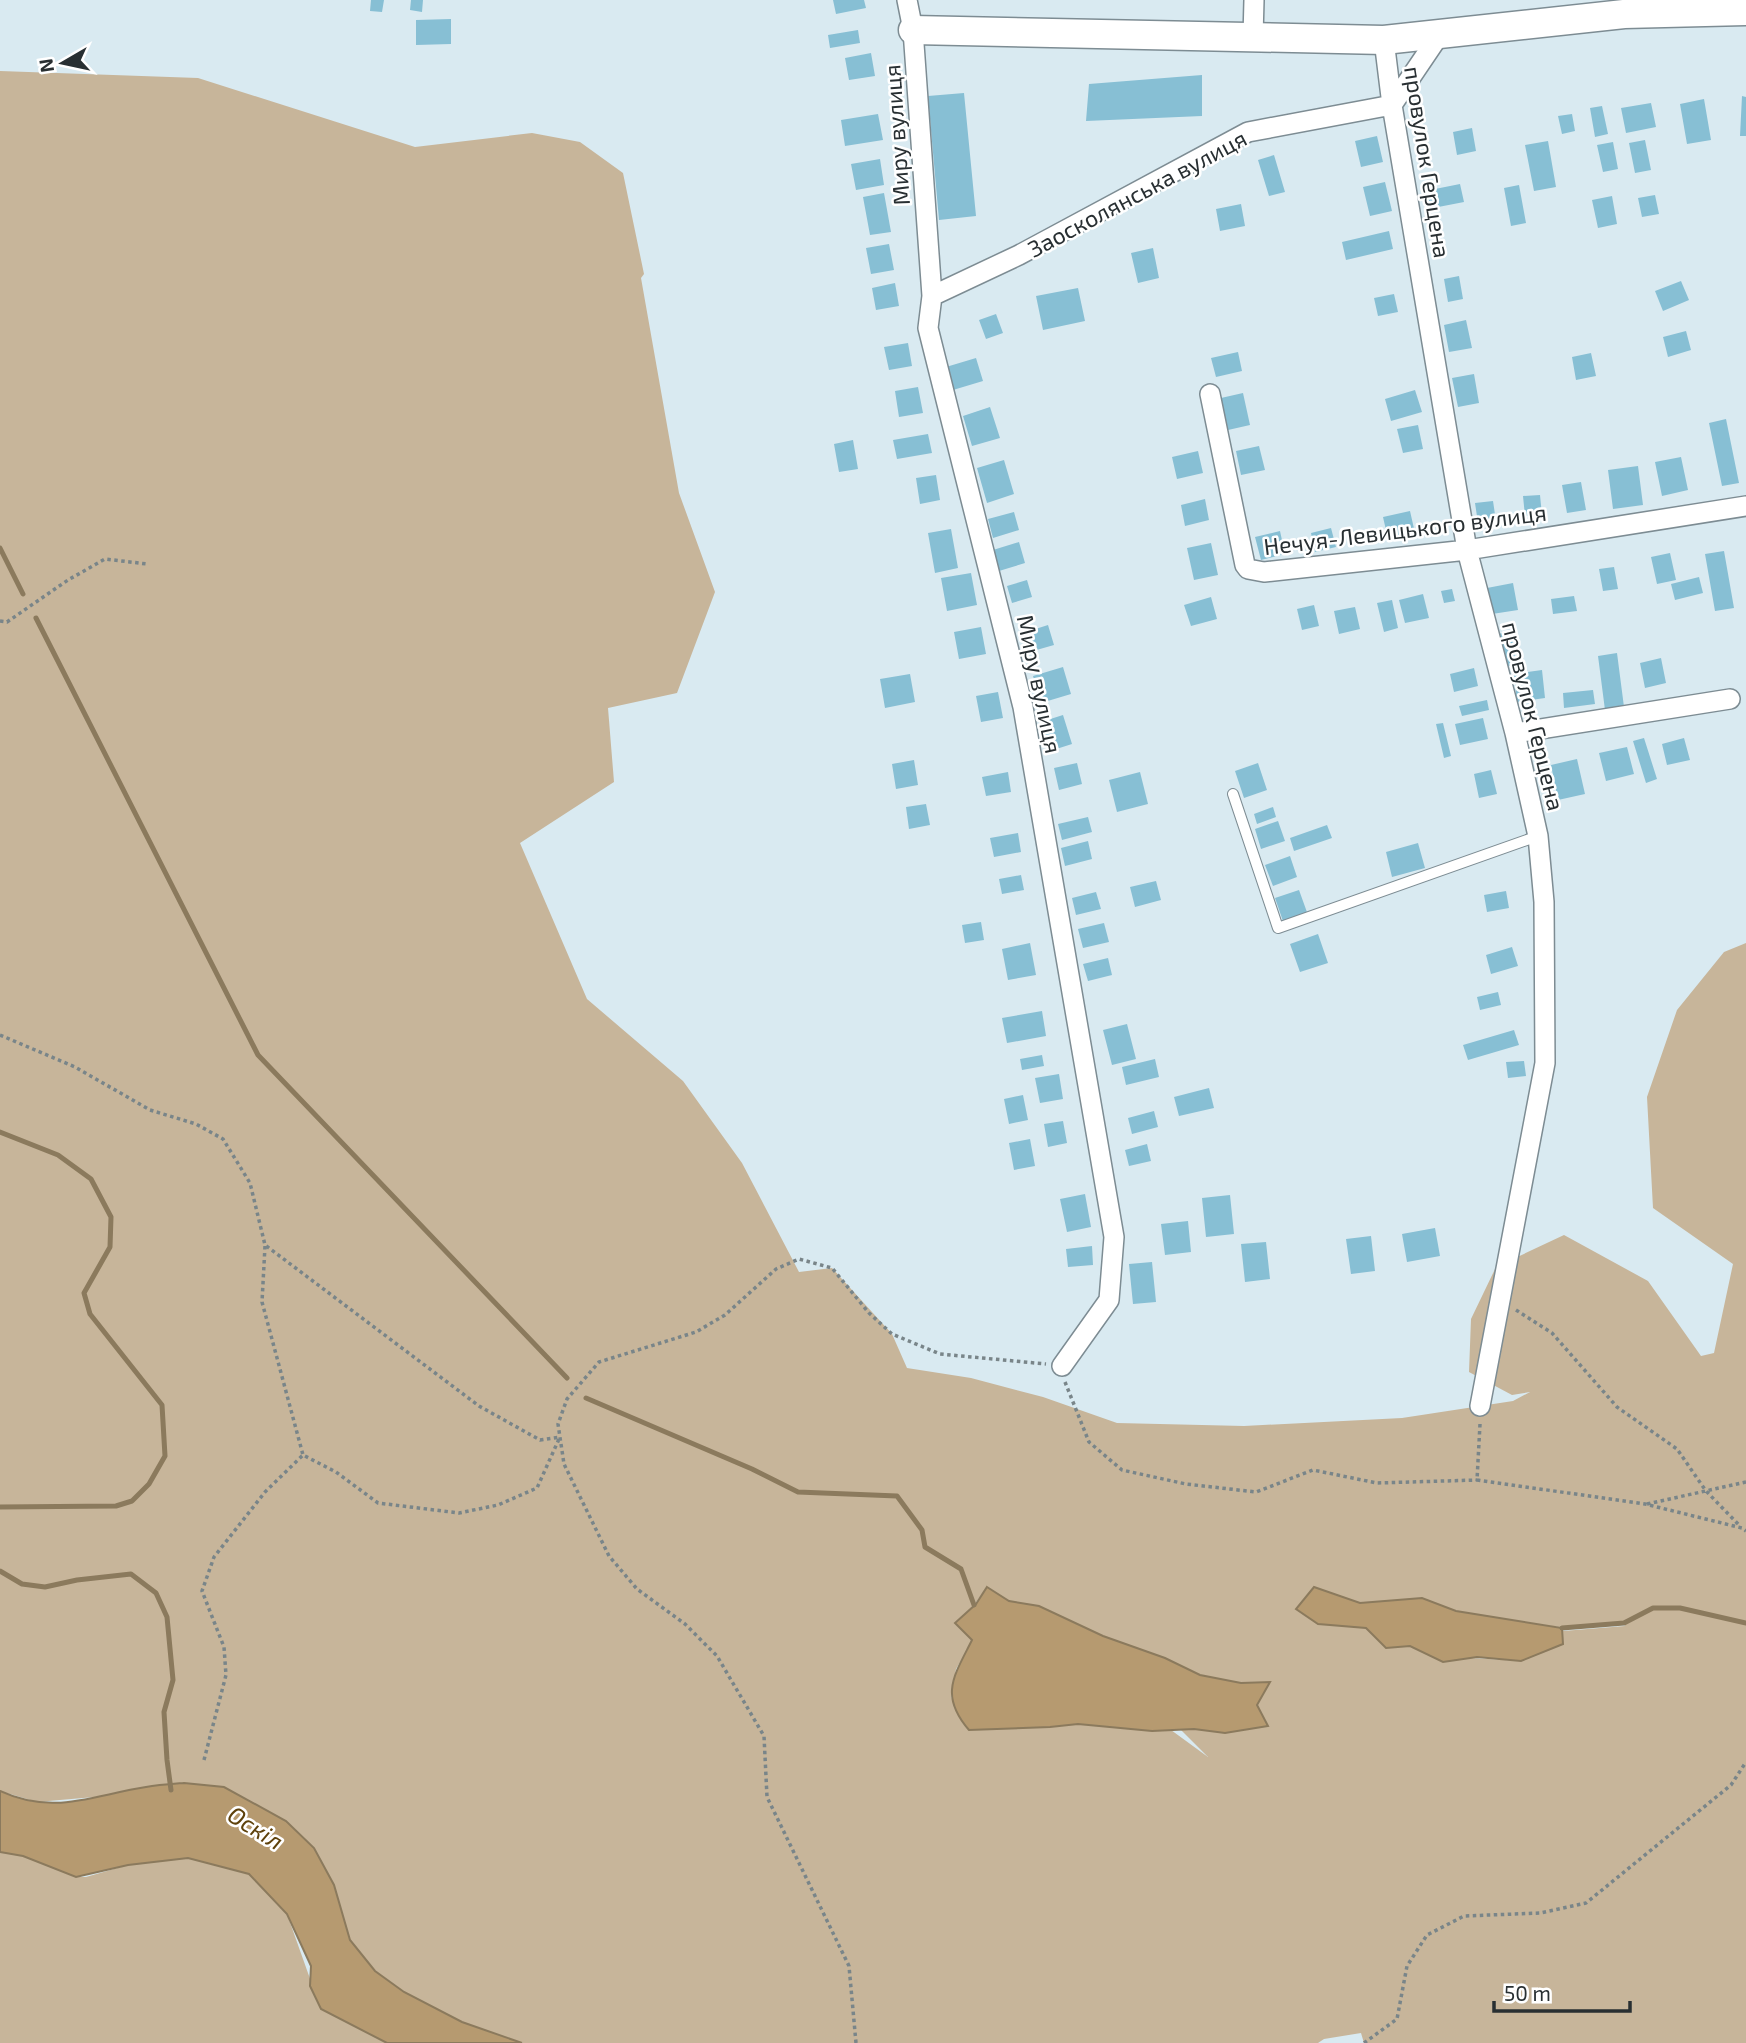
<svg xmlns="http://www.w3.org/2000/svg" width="1746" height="2043" font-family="'Exo 2',sans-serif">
	<rect width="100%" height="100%" fill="#d9eaf1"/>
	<!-- green -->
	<path fill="#c7b59a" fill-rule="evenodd" d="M0,71l198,7 217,69 117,-14 48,9 43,31 21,101 -3,4 38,215 36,99 -38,101 -69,15 6,74 -94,61 67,156 96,82 59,82 57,109 33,-4 60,66 15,34 64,10 72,19 74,26 127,3 158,-8 111,-17 17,-9 -18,3 -43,-23 2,-53 25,-52 68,-32 84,46 53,75 13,-3 19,-89 -80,-56 -6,-111 30,-87 47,-58 22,-9v1100h-382l-3,-10 -37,6 -6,4h-795l-61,-21 -58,-30 -29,-21 -25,-31 -16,-55 -228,-89 -69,6 -37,-11zM987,1587l22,14 30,5 64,30 62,22 4,68 12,4 27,27 -37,-27 -19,1 -74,-7 -28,3 -81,3 -18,-33 5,-28 17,-29 -17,-17 18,-18zM1422,1598l33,13 103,16 66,-4 1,3 -62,5v13l-42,17 -50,-3 -28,4 -33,-16 -24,2 -20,-20 -48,-4 42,-21z
		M0,1852l23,4 53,21h10l42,-12 60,-7 61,16 38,40 32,90 68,39h-387z"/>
	<!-- water -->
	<path fill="#b69a70" stroke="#8b7a5d" stroke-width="2" d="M987,1587l22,14 30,5 64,30 62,22 35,17 41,8 29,-1 -13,23 11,21 -43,7 -31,-4 -42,2 -74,-7 -28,3 -81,3c-30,-35 -15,-54 3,-90l-17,-17 21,-19z
		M1314,1587l46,16 62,-5 34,13 106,17 1,16 -42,17 -44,-4 -34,5 -33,-16 -24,2 -20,-20 -48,-4 -22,-15z
		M184,1783l40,4 62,34 28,27 20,37 16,55 25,31 29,21 58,30 60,21h-135l-66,-34 -11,-23 1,-20 -24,-52 -38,-40 -61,-16 -60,7 -52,12 -53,-21 -23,-4v-61c54,25 93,4 146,-4 12,-2 26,-3 38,-4z"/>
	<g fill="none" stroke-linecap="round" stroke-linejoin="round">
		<!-- stream -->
		<path stroke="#8b7a5d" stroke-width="5" d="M0,548l23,46
			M36,618l222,437 309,323
			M0,1132l58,23 33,24 20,38 -1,30 -26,46 6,21 72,91 3,51 -16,28 -17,17 -16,5 -116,1
			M586,1398l166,71 46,23 99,4 25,34 3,17 36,22 13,36
			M0,1571l22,13 23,3 32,-7 54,-6 25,19 11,24 6,63 -9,32 3,48 4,30
			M1562,1628l62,-5 29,-15h27l66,15"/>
	</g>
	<!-- building -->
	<path fill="#87bfd4" d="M371,0h13l-2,12 -12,-1z
		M411,0h12l-1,12 -12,-2z
		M833,0h31l2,8 -30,6z
		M451,19v25l-35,1v-25z
		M858,30l2,13 -30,5 -2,-13z
		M871,53l4,23 -26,4 -4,-22z
		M1202,75v41l-116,5 3,-37z
		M964,93l12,123 -37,4 -11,-124z
		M1742,96l4,1v39h-6z
		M1704,99l7,41 -24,4 -7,-40z
		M1651,103l5,24 -30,6 -5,-25z
		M1602,106l6,28 -13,3 -5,-29z
		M878,114l5,26 -38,6 -4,-26z
		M1572,114l3,17 -13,3 -4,-18z
		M1472,128l4,23 -19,4 -4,-23z
		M1377,136l6,26 -22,5 -6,-26z
		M1645,140l6,30 -16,3 -6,-30z
		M1548,141l8,46 -22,4 -9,-46z
		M1613,142l5,27 -15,3 -6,-27z
		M1274,155l11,37 -16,4 -11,-36z
		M880,159l4,26 -28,5 -5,-26z
		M1385,182l7,29 -22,5 -7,-29z
		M1460,184l4,18 -36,7 -3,-18z
		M1519,185l7,38 -15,3 -7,-38z
		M884,193l7,39 -21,3 -7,-38z
		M1655,195l4,19 -17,3 -4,-19z
		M1612,196l5,28 -19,4 -6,-28z
		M1241,204l4,22 -25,5 -4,-22z
		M1389,231l4,18 -47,11 -4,-18z
		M889,244l5,26 -23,4 -5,-26z
		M1153,248l6,30 -21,5 -7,-30z
		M1459,276l4,23 -15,3 -4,-23z
		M1681,281l8,19 -26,11 -8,-20z
		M895,283l4,23 -23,4 -4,-22z
		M1078,288l7,33 -42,9 -7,-34z
		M1394,294l4,18 -20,4 -4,-18z
		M996,314l7,19 -17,6 -7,-19z
		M1466,320l6,28 -23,4 -5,-27z
		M1686,331l5,19 -23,7 -5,-20z
		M908,343l4,23 -23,4 -5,-23z
		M1238,352l4,19 -26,6 -5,-19z
		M1591,353l5,23 -20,4 -4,-23z
		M976,358l7,23 -30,9 -7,-23z
		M1474,374l5,29 -21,4 -6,-29z
		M918,387l5,26 -24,4 -4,-26z
		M1415,390l7,22 -31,9 -6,-22z
		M1243,393l7,32 -22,5 -7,-32z
		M990,407l10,31 -28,8 -9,-30z
		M1726,419l13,64 -17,3 -13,-63z
		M1418,425l5,24 -20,4 -6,-24z
		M928,434l4,19 -35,6 -4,-19z
		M853,440l5,29 -19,3 -5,-28z
		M1259,446l6,24 -24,5 -5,-24z
		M1198,451l5,22 -26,6 -5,-22z
		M1681,457l7,33 -26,6 -7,-34z
		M1004,460l10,34 -27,9 -10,-35z
		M1638,466l5,39 -30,4 -5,-39z
		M936,475l4,25 -20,4 -4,-26z
		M1581,482l5,28 -19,3 -5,-28z
		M1540,495l2,20 -17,1 -2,-20z
		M1205,499l4,21 -24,6 -4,-21z
		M1493,501l3,20 -18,2 -3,-20z
		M1410,511l5,22 -27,6 -5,-22z
		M1014,512l5,18 -26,8 -5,-19z
		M1331,528l5,19 -21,5 -4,-19z
		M951,529l7,39 -23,5 -7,-40z
		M1280,531l5,23 -24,6 -6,-23z
		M1019,542l6,21 -26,8 -6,-21z
		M1211,543l7,32 -24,5 -7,-32z
		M1724,551l10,57 -19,3 -10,-57z
		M1670,553l6,27 -19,4 -6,-27z
		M1614,567l4,22 -15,2 -4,-22z
		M971,573l6,32 -30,6 -6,-33z
		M1699,577l4,16 -28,7 -4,-16z
		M1027,580l5,17 -20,6 -5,-17z
		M1513,583l5,27 -26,4 -5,-26z
		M1452,589l3,12 -11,2 -3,-12z
		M1423,594l6,24 -24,5 -6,-23z
		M1574,596l3,15 -24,3 -2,-15z
		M1211,597l6,22 -26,7 -7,-21z
		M1392,600l6,28 -14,4 -7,-29z
		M1314,605l5,21 -17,4 -5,-21z
		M1355,607l5,22 -21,5 -5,-23z
		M1048,625l6,20 -28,8 -6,-19z
		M981,627l5,27 -27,5 -5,-27z
		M1511,632l5,33 -16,2 -4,-33z
		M1617,653l7,54 -19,3 -7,-54z
		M1661,658l5,25 -21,5 -5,-25z
		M1063,667l8,27 -30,9 -8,-27z
		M1474,668l4,18 -24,6 -4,-18z
		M1542,670l3,28 -28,4 -3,-28z
		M910,674l5,28 -30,6 -5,-29z
		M1593,690l2,14 -31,4 -1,-15z
		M998,692l5,26 -22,4 -5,-26z
		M1487,700l2,10 -27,6 -3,-10z
		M1063,715l9,29 -22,7 -9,-29z
		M1483,718l5,21 -28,6 -5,-21z
		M1443,723l8,33 -7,2 -8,-34z
		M1644,738l13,41 -11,4 -13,-42z
		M1684,738l6,22 -23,5 -5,-21z
		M1627,747l7,27 -28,7 -7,-28z
		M1577,759l8,35 -27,6 -7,-35z
		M914,760l4,25 -22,4 -4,-25z
		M1077,763l5,21 -23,6 -5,-22z
		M1258,763l9,27 -23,8 -9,-27z
		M1491,770l6,24 -18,4 -5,-24z
		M1008,772l3,20 -25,4 -4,-19z
		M1140,772l8,32 -31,8 -8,-32z
		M926,804l4,21 -21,4 -3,-22z
		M1273,807l3,10 -19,7 -3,-10z
		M1088,817l4,15 -30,8 -4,-16z
		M1278,821l7,20 -24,8 -6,-20z
		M1327,825l5,13 -38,13 -4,-13z
		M1018,833l3,19 -27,5 -4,-19z
		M1088,841l4,18 -27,7 -4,-18z
		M1418,843l7,25 -33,9 -6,-25z
		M1290,856l7,21 -24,9 -8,-21z
		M1021,875l3,15 -22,4 -3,-15z
		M1156,881l5,19 -26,7 -5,-20z
		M1299,890l9,25 -24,9 -9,-26z
		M1506,891l3,17 -22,4 -3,-17z
		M1096,892l5,17 -25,6 -4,-17z
		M981,922l3,18 -19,3 -3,-18z
		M1104,923l5,19 -26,6 -5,-19z
		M1318,934l10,29 -28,9 -10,-28z
		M1030,943l6,32 -28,5 -6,-31z
		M1512,947l6,19 -27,8 -5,-19z
		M1108,958l4,17 -24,6 -5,-17z
		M1498,992l3,13 -21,5 -3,-13z
		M1042,1011l4,25 -39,7 -5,-25z
		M1127,1024l9,35 -24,6 -9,-35z
		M1514,1030l5,15 -51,15 -5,-15z
		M1042,1055l2,11 -22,4 -2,-11z
		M1155,1059l4,18 -33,8 -4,-18z
		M1524,1061l2,15 -18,2 -2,-16z
		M1059,1074l4,25 -23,4 -5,-25z
		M1209,1088l5,20 -35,8 -5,-19z
		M1023,1095l5,25 -19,4 -5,-25z
		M1154,1111l4,16 -26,7 -4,-16z
		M1063,1121l4,22 -19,4 -4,-23z
		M1030,1139l5,27 -21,4 -5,-27z
		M1147,1144l4,17 -22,5 -4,-16z
		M1085,1194l6,33 -24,5 -7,-33z
		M1230,1195l4,39 -28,3 -4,-39z
		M1188,1221l3,31 -26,3 -4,-31z
		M1435,1228l5,28 -33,6 -5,-28z
		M1371,1236l4,35 -24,3 -5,-35z
		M1266,1242l4,37 -25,3 -4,-38z
		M1092,1246l1,19 -25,2 -2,-18z
		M1152,1262l4,40 -23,2 -4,-40z"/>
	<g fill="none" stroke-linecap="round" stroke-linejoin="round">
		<defs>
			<path id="lane" d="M1233,794l45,134 260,-92"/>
			<path id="street" d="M907,0l6,30 19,266 -4,32 95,379 91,530 -5,63 -47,66
				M1253,37l1,-37
				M1384,40l8,65 75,445 48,183 23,103 6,66 1,161 -65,343
				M932,296l87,-41 229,-123 144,-27 48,-71
				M1210,394l35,171 3,4 16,3 203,-22 279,-44
				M1515,733l215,-34"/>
			<path id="secondary" d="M913,30l471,10 240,-26 122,-3"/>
		</defs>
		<!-- lane casing -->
		<use href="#lane" stroke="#7d8c93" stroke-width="12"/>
		<!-- street casing -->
		<use href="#street" stroke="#7d8c93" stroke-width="22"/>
		<!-- secondary casing -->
		<use href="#secondary" stroke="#7d8c93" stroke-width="31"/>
		<!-- path -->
		<path stroke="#798589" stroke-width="3.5" stroke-dasharray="3.5 3.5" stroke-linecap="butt" d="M0,621l7,1 61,-42 37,-21 42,5
			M0,1035l75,32 75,43 46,14 27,15 27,44 15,62 214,161 61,34 20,-3
			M265,1246l-3,56 41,153
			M1516,1310l36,23 65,74 60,42 29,42 34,35
			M1065,1382l24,60 33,28 64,14 70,8 57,-22 64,13 100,-3
			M1480,1424l-3,56 168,24 97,24 4,3
			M1647,1504l99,-22
			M204,1760l22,-85 -2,-28 -22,-56 12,-34 51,-65 38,-37 33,17 42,31 81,10 39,-8 39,-17 22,-49
			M856,2043l-7,-77 -82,-169 -3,-61 -47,-80 -32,-32 -48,-35 -28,-33 -45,-92 -6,-40 9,-25 32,-37 97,-30 29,-17 51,-46 23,-10 33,9 37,45 23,21 48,20 106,10
			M1364,2043l33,-24 10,-53 20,-31 37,-19 76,-3 46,-10 145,-118 15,-23"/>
		<!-- lane -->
		<use href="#lane" stroke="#fff" stroke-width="10"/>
		<!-- street -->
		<use href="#street" stroke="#fff" stroke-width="19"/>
		<!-- secondary -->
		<use href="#secondary" stroke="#fff" stroke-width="28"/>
	</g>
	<g text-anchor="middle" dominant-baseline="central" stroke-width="5" stroke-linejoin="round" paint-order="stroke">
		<!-- street labels -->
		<g font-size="23" fill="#282f32" stroke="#fff">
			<text transform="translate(896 135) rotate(-94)">Миру вулиця</text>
			<text transform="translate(1428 162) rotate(81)">провулок Герцена</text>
			<text transform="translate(1137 193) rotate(-28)">Заосколянська вулиця</text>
			<text transform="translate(1405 529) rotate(-7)">Нечуя-Левицького вулиця</text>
			<text transform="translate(1040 684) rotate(78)">Миру вулиця</text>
			<text transform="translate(1534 716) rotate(76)">провулок Герцена</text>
		</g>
		<!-- water labels -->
		<g font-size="24" font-style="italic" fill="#5e410b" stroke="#fff">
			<text transform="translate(256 1827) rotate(32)">Оскіл</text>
		</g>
	</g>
	<!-- north arrow -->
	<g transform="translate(63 63) rotate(261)" stroke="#ffffff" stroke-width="5" paint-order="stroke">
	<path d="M0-5L12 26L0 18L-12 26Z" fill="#282f32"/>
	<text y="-10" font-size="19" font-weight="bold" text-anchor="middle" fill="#282f32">N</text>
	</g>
	<!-- scale -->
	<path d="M1494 2001v10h136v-10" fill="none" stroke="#282f32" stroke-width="3.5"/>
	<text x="1504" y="2001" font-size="21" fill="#282f32" stroke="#ffffff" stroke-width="5" paint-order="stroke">50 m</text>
</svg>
